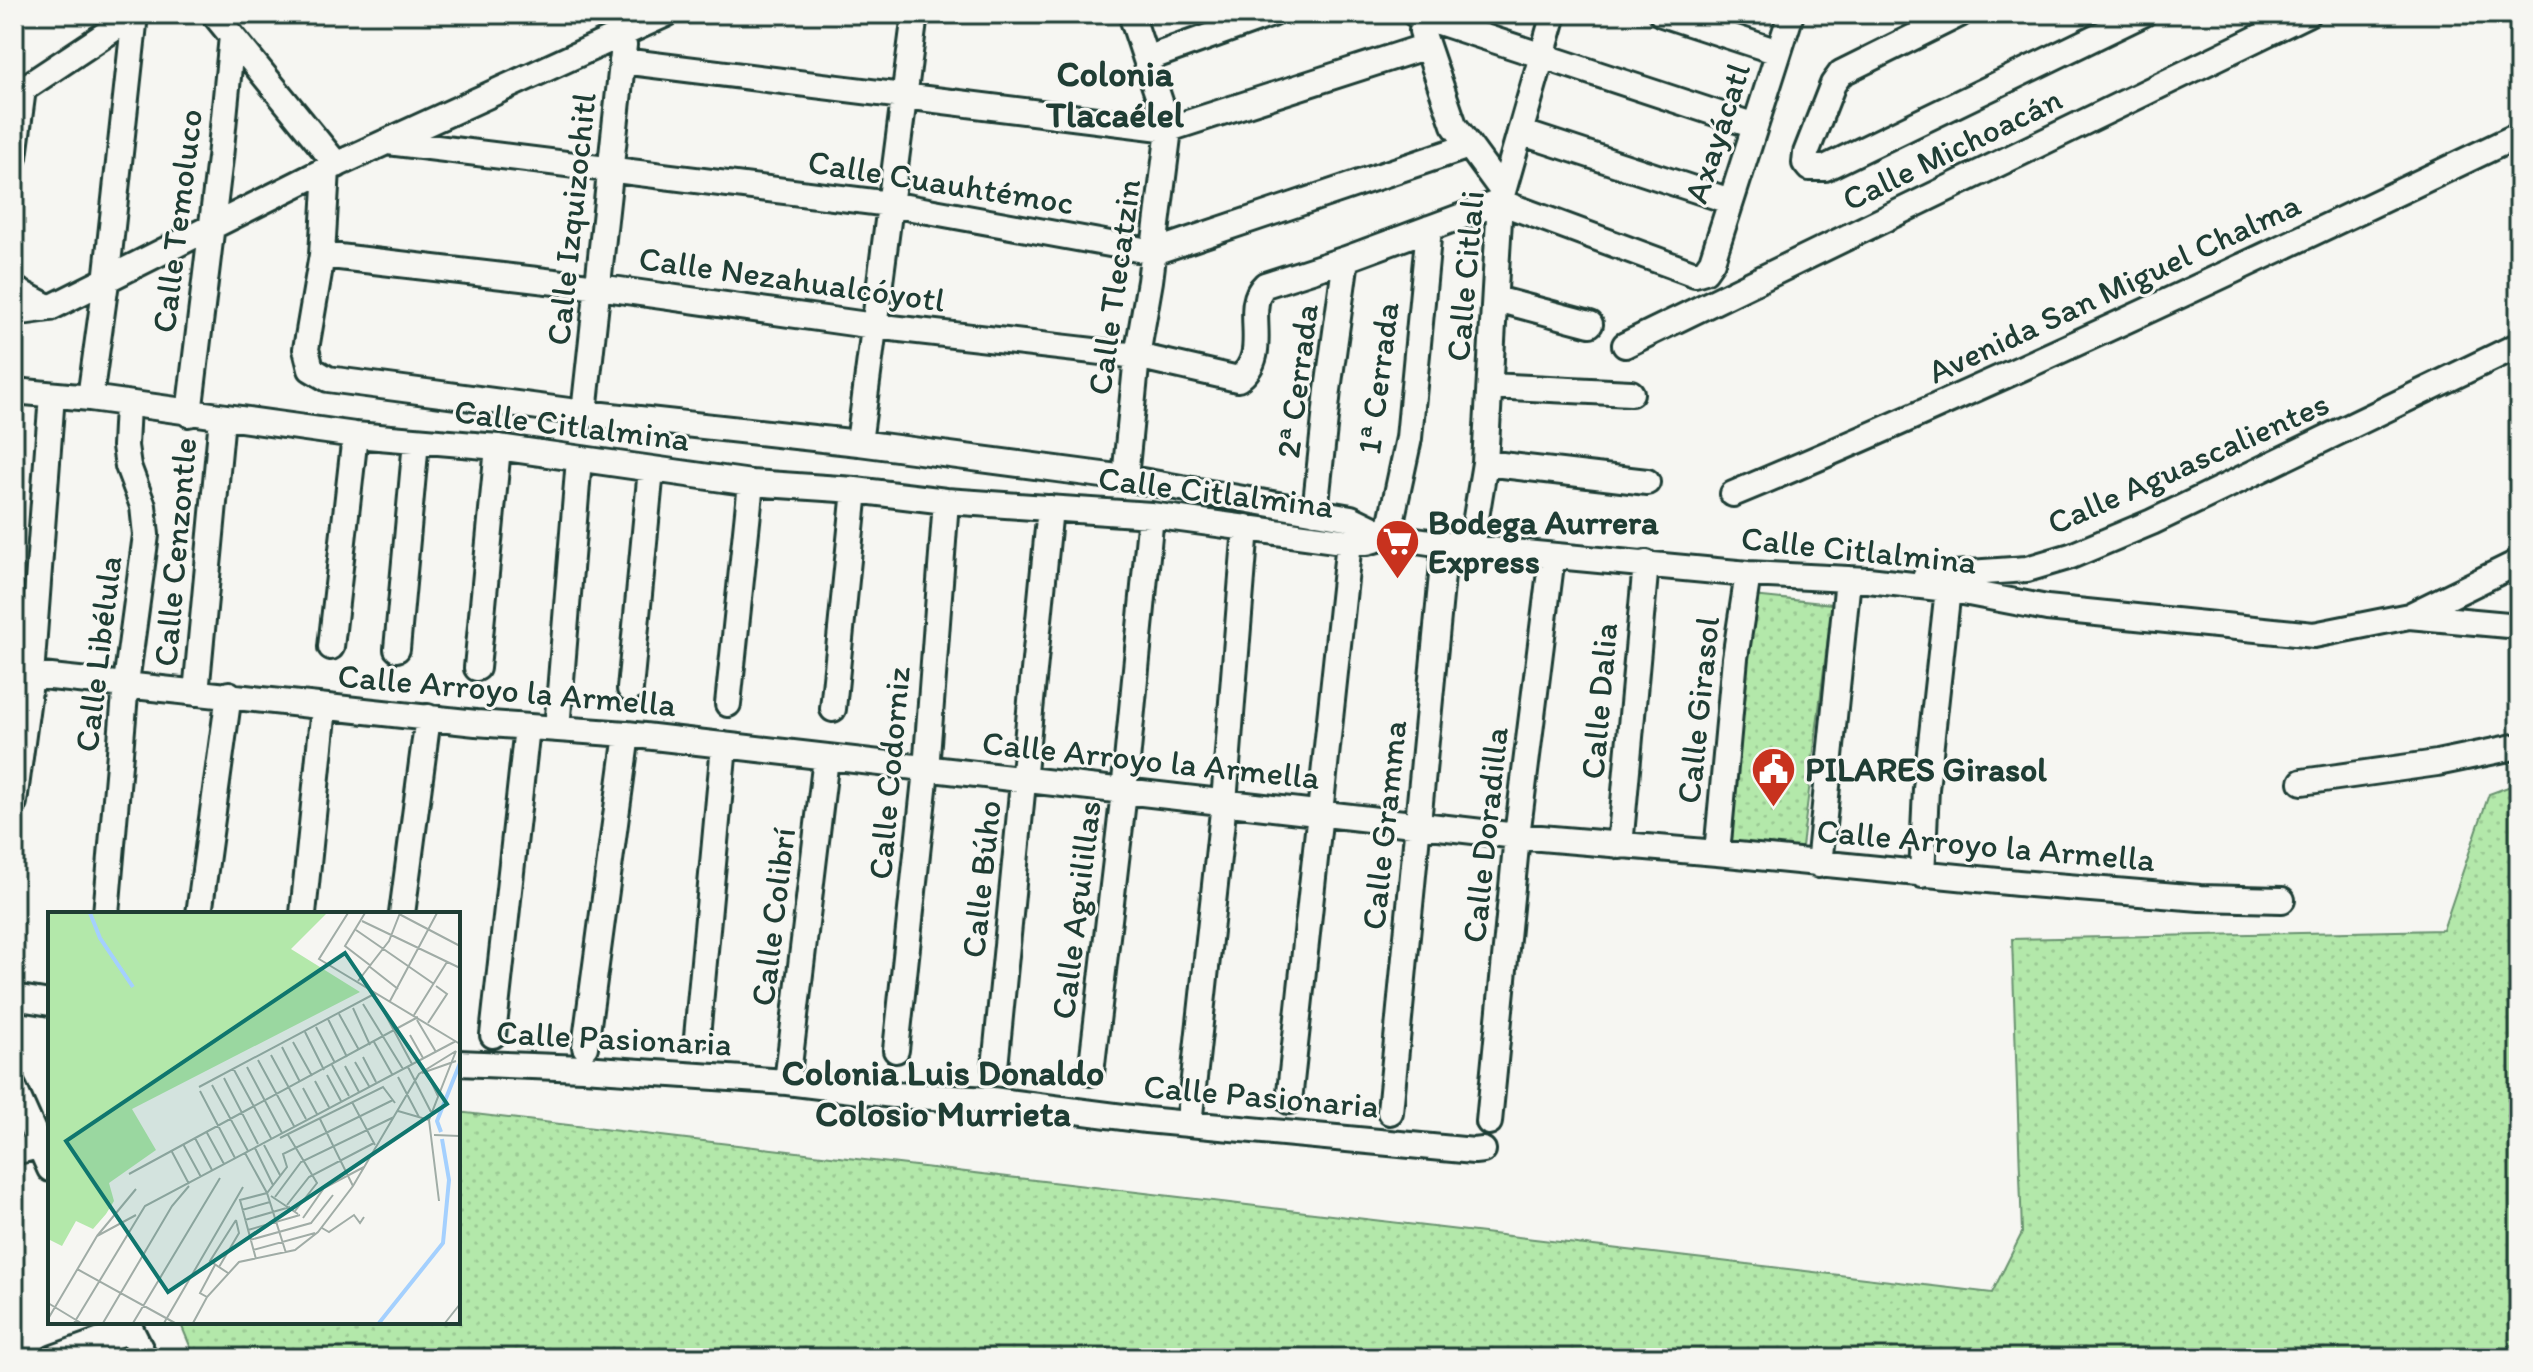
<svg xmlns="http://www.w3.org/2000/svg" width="2533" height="1372" font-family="Itim,sans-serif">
	<defs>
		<pattern id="grass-dots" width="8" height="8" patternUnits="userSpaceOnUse" patternTransform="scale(2)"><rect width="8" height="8" fill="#b3e8aa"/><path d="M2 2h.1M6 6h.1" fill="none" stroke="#9ac893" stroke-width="1.8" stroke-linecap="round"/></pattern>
	</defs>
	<rect width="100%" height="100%" fill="#f6f6f2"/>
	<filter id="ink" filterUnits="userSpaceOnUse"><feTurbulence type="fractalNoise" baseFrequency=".0125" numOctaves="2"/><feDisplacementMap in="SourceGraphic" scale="16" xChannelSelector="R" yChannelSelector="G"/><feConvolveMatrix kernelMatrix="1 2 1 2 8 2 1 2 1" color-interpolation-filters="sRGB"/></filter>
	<g filter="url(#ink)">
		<!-- grass -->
		<path fill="url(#grass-dots)" stroke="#69926f" stroke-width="2" d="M1753,596l79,8 -31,251 -72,-7z
			M2519,783v575h-2324l-15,-36h278v-210l1534,181 30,-60 -10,-294 431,-9 46,-136z"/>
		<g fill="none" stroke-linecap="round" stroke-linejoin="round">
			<!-- stream -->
			<path stroke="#6f95ad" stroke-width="6" d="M14,20l9,-6"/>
			<defs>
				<path id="street" d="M214,14l123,151
					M1415,14l340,112
					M1662,14l116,38
					M1960,14l-119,59 -8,11 -27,69 -1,10 4,5h16l318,-154
					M1422,31l32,94 49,67
					M1146,59l126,-45
					M622,61l547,68 258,-83
					M14,95l122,-81
					M1520,132l210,69
					M388,142l502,62 264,48 315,-106
					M14,157l9,-68
					M327,169l-5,86 -16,94 5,20 17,10 256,34 275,30 266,35 226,40 37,18 21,-98 20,-210
					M322,255l276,32 276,39 263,30 101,23c35,-24 3,-72 27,-94l81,-26 154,-57 195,72 10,-3 7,-10 79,-247
					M14,289l36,19
					M1496,299l94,25
					M14,313l36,-5 277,-139 339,-155
					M1625,345l682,-331
					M1490,386l141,7
					M14,391l76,7 265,37 143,12 253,36 104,7 91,11 205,14 198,27h18l21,-6 83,12 277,26 120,6 80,9 99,19 267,27 95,-19 110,-54
					M90,398l16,-116 29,-267
					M584,413l40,-368
					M189,414l31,-256 12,-122
					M859,443l56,-429
					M1485,463l162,19
					M1125,478l12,-122 13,-75 19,-152 -38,-115
					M1733,494c266,-111 526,-235 786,-359
					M1315,512l13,-122 18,-131
					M1471,548l14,-85 15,-261 54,-188
					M1926,576l101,-7 44,-13 81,-34 367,-177
					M2409,616l110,10
					M331,647l24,-212
					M397,649l19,-208
					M477,668l21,-221
					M14,673l462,50 151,11 890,102 200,17 301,30 182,15 82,2
					M630,689l21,-220
					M196,693l26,-275
					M728,704l23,-221
					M833,709l22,-219
					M557,729l22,-270
					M2302,782l135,-19 82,-17
					M14,802l17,-127 21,-280
					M1620,846l26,-283
					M1717,853l18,-195 13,-84
					M1819,865l29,-286
					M1922,875l4,-86 22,-200
					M106,914l20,-231 20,-148 -3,-29 -15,-40 -3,-20 2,-41
					M199,914l30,-220
					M303,914l21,-207
					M402,914l26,-197
					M14,997l36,6
					M493,1035l34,-308
					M697,1037l27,-292
					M585,1047l42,-313
					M896,1050l30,-280 20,-269
					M458,1063l125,5 204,14 106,13 99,5 154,20 328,31 9,-1
					M995,1067l55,-559
					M1091,1073l33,-281 27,-277
					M787,1082l39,-324
					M14,1088l36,81
					M1289,1101l60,-559
					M1390,1112l55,-568
					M1489,1122l28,-286 35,-280
					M1189,1124l35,-322 22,-275
					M14,1152l24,-6
					M127,1322l18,36
					M53,1358l78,-28"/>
			</defs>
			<!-- street casing -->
			<use href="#street" stroke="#1f3d34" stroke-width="30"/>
			<!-- street -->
			<use href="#street" stroke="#f6f6f2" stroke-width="24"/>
		</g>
	</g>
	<!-- icons -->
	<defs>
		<symbol id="supermarket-pin" viewBox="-11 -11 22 30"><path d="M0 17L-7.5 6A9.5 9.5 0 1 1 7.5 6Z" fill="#c8321e" stroke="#f6f6f2"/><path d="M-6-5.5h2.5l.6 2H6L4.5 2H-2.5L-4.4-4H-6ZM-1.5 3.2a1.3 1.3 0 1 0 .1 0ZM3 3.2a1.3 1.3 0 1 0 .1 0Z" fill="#fff"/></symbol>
		<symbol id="civic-pin" viewBox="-11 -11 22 30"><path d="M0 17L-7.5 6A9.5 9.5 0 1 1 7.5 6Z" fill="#c8321e" stroke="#f6f6f2"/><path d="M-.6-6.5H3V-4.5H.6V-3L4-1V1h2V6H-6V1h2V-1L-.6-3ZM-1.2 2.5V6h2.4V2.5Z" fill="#fff"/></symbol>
	</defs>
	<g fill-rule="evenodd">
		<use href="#supermarket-pin" x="1372" y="516" width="51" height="69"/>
		<use href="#civic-pin" x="1748" y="744" width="51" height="69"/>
	</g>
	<g text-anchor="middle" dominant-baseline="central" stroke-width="6" stroke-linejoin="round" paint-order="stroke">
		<!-- street labels -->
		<g font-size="34" fill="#1f3d34" stroke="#f6f6f2">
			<text transform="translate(1717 133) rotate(-72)">Axayácatl</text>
			<text transform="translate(1952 149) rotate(-26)">Calle Michoacán</text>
			<text transform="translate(941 182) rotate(9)">Calle Cuauhtémoc</text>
			<text transform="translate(571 219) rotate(-84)">Calle Izquizochitl</text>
			<text transform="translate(177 221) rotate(-83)">Calle Temoluco</text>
			<text transform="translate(1465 276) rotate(-85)">Calle Citlali</text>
			<text transform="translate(792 279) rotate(8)">Calle Nezahualcóyotl</text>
			<text transform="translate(1114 287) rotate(-82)">Calle Tlecatzin</text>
			<text transform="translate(2114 288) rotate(-25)">Avenida San Miguel Chalma</text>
			<text transform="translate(1378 378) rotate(-83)">1ª Cerrada</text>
			<text transform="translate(1297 381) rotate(-83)">2ª Cerrada</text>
			<text transform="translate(572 425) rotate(7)">Calle Citlalmina</text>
			<text transform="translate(2188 463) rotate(-24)">Calle Aguascalientes</text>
			<text transform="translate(1216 492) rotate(7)">Calle Citlalmina</text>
			<text transform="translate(1859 550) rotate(6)">Calle Citlalmina</text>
			<text transform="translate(175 552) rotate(-85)">Calle Cenzontle</text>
			<text transform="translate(98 654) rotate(-83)">Calle Libélula</text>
			<text transform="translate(507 690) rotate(5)">Calle Arroyo la Armella</text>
			<text transform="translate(1599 701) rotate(-85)">Calle Dalia</text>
			<text transform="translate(1698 710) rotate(-84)">Calle Girasol</text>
			<text transform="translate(1151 760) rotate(6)">Calle Arroyo la Armella</text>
			<text transform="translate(889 773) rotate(-85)">Calle Codorniz</text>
			<text transform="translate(1384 825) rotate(-84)">Calle Gramma</text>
			<text transform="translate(1485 835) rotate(-84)">Calle Doradilla</text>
			<text transform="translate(1986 845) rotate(5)">Calle Arroyo la Armella</text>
			<text transform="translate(981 879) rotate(-84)">Calle Búho</text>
			<text transform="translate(1076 910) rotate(-83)">Calle Aguilillas</text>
			<text transform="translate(773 917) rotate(-83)">Calle Colibrí</text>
			<text transform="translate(614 1038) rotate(3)">Calle Pasionaria</text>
			<text transform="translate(1261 1096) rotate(5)">Calle Pasionaria</text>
		</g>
		<!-- poi labels -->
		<g font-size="34" font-weight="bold" fill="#1f3d34" stroke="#f6f6f2" text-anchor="start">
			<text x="1428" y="522">Bodega Aurrera<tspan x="1428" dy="39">Express</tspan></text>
			<text x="1805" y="769">PILARES Girasol</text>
		</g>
		<!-- neighbourhood labels -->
		<g font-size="36" font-weight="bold" fill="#1f3d34" stroke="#f6f6f2">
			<text x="1115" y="73">Colonia<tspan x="1115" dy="41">Tlacaélel</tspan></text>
			<text x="943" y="1072">Colonia Luis Donaldo<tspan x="943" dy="41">Colosio Murrieta</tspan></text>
		</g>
	</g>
	<!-- overview -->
	<g transform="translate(48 912)">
		<rect width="412" height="412" fill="#f6f6f2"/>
		<path d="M0,1h279l-36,36 69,43 -228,117 24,41 -47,33 5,18 -8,13 -13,15 -17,-8 -14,25 -14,-7z" fill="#b3e8aa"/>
		<path fill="none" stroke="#a4d0fe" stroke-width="4" d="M42,1l10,25 33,49M393,220l-4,-11 23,-58M331,411l64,-80 6,-63 -7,-41"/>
		<path fill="none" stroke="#a0aca6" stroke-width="2" d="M300,1l-29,46 141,85M317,1l-20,33 26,20M351,2l61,32M314,9l98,47M308,18l78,54M322,55l28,22M310,69l31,-40 11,-28M329,87l35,65M342,89l47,-88M315,92l40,65M305,96l17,37M291,102l20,36M366,103l33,-53M280,107l19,38M369,108l19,32M380,111l19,-29 -11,-8M268,115l19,36M257,120l19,38M362,123l13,23M245,130l19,34M326,130l18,32M234,135l18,35M223,143l35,64M315,145l13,25M210,148l36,66M307,150l14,24M284,153l17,31M297,154l14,26M199,155l35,66M360,155l23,45M185,156l38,70M374,161l34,-12M379,161l11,23M279,163l14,26M350,165l21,40M176,166l34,66M267,169l14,26M164,173l36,66M151,175l177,-94M255,176l14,26M152,179l35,67M304,190l23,43M350,199l31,9M272,207l33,67M158,219l18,33M240,223l29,48 -22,28M386,223l26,1M147,226l17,32M232,226l103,-51 12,16M135,232l18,33M216,233l16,30M207,236l18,37M123,238l18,34M197,241l22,40 19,60M81,262l289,-157M223,284l27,18M227,285l26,-35 93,-45M391,289l-10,-81 27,-69M239,293l22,-28 65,-34M194,298l28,-8M255,306l21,-30 40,-21M197,308l45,-13M274,316l7,4 25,-17 6,8 4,-6M200,318l52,-15M49,324l39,-47M202,328l61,-17 22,-28M205,338l62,-17M208,347l-16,-59 27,-7 20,-26 -4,-13 110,-54M171,355l20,-34 -3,-13M29,357l98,54M180,361l-18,-12 26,-41M159,385l-7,-4 15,-28M0,391l33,20M0,407l49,-83 39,-21M26,411l71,-117 311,-165M55,411l69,-117 17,-20M85,411l87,-145M116,411l79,-136M145,411l14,-26 32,-35 56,-12 23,-18 35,-46 66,-112 37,-23M397,411l15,-19"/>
		<path fill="#0f766e" fill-opacity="0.15" stroke="#0f766e" stroke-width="4" d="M297,41l102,151 -279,188 -102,-151z"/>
		<rect width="412" height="412" fill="none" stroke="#1f3d34" stroke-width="4"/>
	</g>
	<!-- margin -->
	<rect width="2533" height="1372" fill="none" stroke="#f6f6f2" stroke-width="48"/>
	<rect x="24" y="24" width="2485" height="1324" fill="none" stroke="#1f3d34" stroke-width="3" filter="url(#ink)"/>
</svg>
